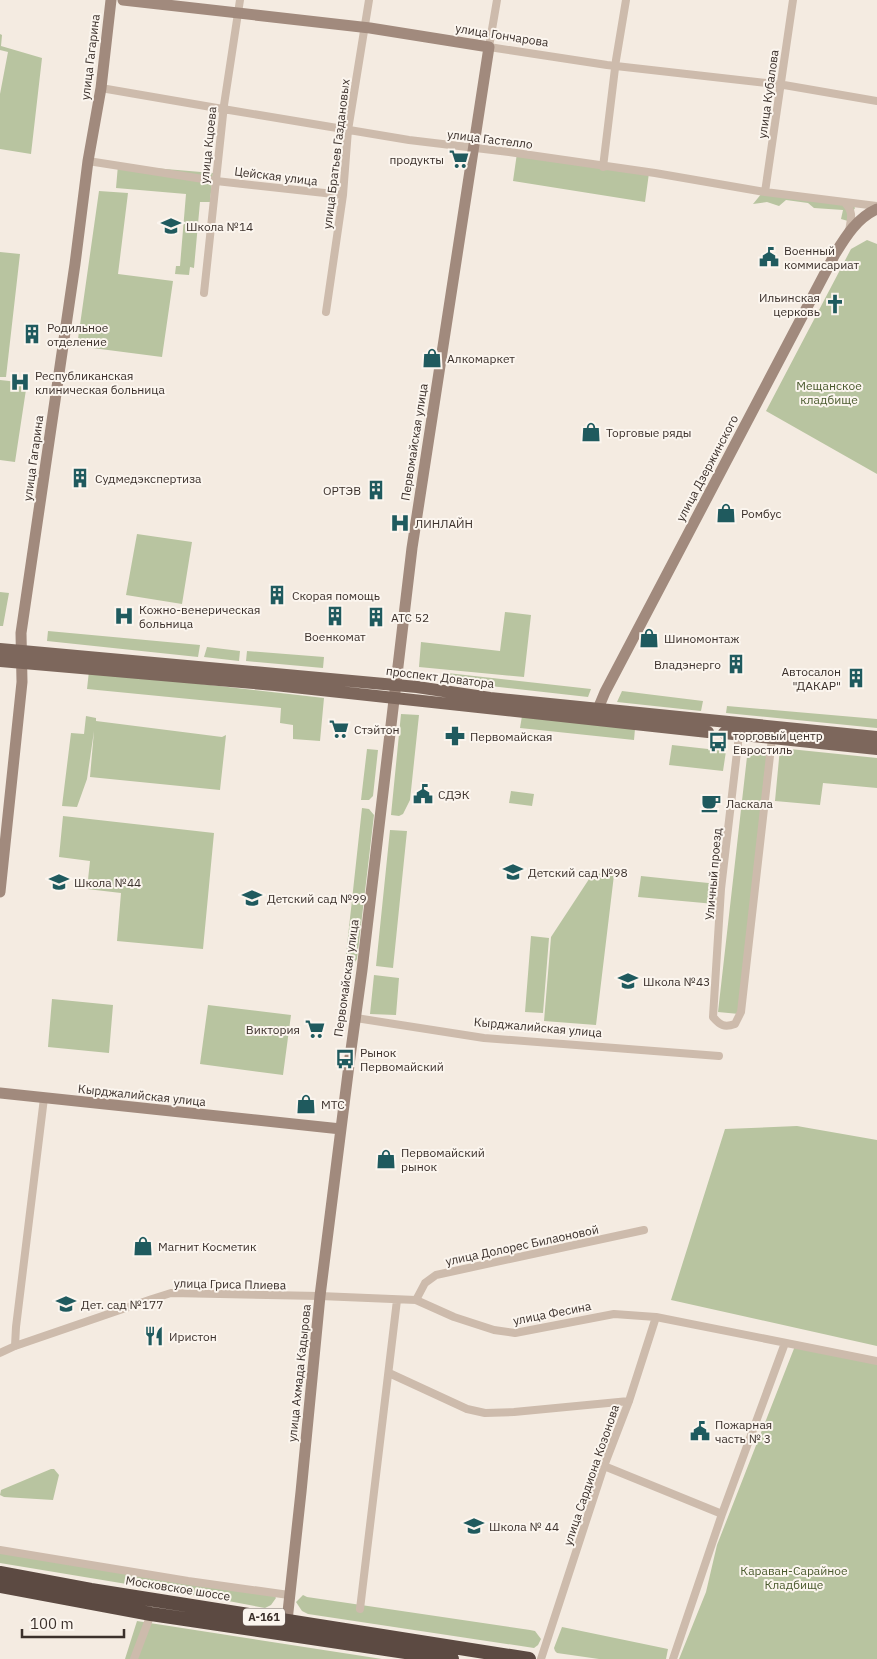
<svg xmlns="http://www.w3.org/2000/svg" width="877" height="1659" font-family="'IBM Plex Sans',sans-serif">
	<rect width="100%" height="100%" fill="#f4ebe1"/>
	<!-- green -->
	<path fill="#b8c4a0" d="M0,34l2,1 -1,11 41,12 -11,96 -31,-5v-55l8,-42 -8,-2z
		M517,153l132,20 -4,29 -132,-21z
		M118,165l95,8 -3,29h-10l-6,66 -4,-1 -1,8 -14,-1 1,-8h4l6,-72 -70,-6z
		M99,191l29,2 -10,81 55,7 -11,76 -85,-11z
		M762,193l89,8 4,7 -7,13 -7,-2 2,-9 -29,-2 -6,-5 -22,-3 -7,6 -12,-4 -14,2z
		M867,240l10,4v230l-111,-63 85,-162z
		M0,252l20,2 -14,123h-6z
		M0,380l27,3 -12,79 -15,-2z
		M137,534l55,8 -10,62 -56,-9z
		M0,592l9,1 -6,33h-3z
		M505,612l26,3 -7,62 -105,-10 2,-25 79,9z
		M48,631l152,14 -2,12 -151,-16z
		M207,647l33,4 -1,10 -35,-4z
		M247,651l77,6 -1,11 -77,-7z
		M89,671l235,27 -4,43 -27,-2v-14l-13,-2 1,-15 -194,-19z
		M447,673l144,16 -3,8 -142,-16z
		M622,691l81,10 -2,10 -84,-9z
		M727,706l150,13v9l-151,-15z
		M401,714l18,1 -9,85 -7,14 -4,2 -8,-1z
		M86,716l10,2v3l126,16 4,-2 -6,55 -130,-13 4,-46 -7,48 -10,28 -15,-1 9,-73 13,1z
		M522,716l113,13 -1,11 -114,-12z
		M672,745l54,6 -3,20 -54,-6z
		M748,748l21,1 -30,265 -21,-2z
		M780,748l97,10v30l-54,-5 -3,22 -45,-4z
		M367,749l11,1 -5,46 -4,4h-8z
		M511,791l23,3 -2,12 -23,-3z
		M362,808l7,1 5,6 -17,144c-3,5 -6,6 -12,5z
		M63,816l151,17 -11,116 -86,-8 4,-48 -34,-4 3,-28 -31,-4z
		M390,830l17,1 -14,137 -17,-2z
		M593,873l21,2 -18,150 -52,-4 7,-84z
		M641,876l77,8 -3,20 -77,-7z
		M531,936l18,2 -6,75 -18,-1z
		M374,975l25,3 -3,37 -26,-1z
		M52,999l61,6 -4,48 -61,-6z
		M208,1005l83,10 -8,60 -83,-11z
		M797,1126l80,14v206l-206,-46 54,-171z
		M795,1346l82,16v297h-198l27,-67 11,-47z
		M51,1469h3l5,6 -6,25 -49,-3 -4,-2 1,-5z
		M0,1550l274,45 2,3 -5,7 -6,3 -42,-8 -223,-37z
		M303,1595l4,2 223,33 5,1 6,8 -3,6 -4,3 -226,-34 -6,-3 -6,-9z
		M137,1621l245,38h-257z
		M562,1627l106,22 -2,10h-67l-42,-6 -2,-2 -1,-3z"/>
	<g fill="none" stroke-linecap="round" stroke-linejoin="round">
		<!-- street -->
		<path stroke="#cdbbac" stroke-width="8" d="M497,0l-8,47 118,18 177,20 93,16
			M101,88l116,20 192,32 100,12 146,21 110,19 112,14
			M88,161l128,20 127,14
			M603,167l13,-107 10,-60
			M765,192l28,-192
			M845,203c9,9 6,16 4,28
			M204,293l20,-188 16,-105
			M326,312l17,-117 5,-65 21,-130
			M739,735l-18,154 -8,128c7,8 11,11 22,7l6,-12 31,-274
			M356,1018l128,20 235,18
			M416,1300l9,-17 11,-8 208,-45
			M15,1346l1,-19 28,-229
			M0,1353l15,-7 137,-47 19,-6 149,3 96,4 38,17 40,13 21,3 99,-19 42,3 221,44
			M389,1373l78,36 18,4 29,-1 115,-11
			M604,1466l118,48
			M0,1550l188,31 101,14
			M360,1609l37,-309
			M134,1659l17,-45
			M541,1659l63,-193 25,-65 27,-84
			M673,1659l49,-145 63,-171"/>
		<!-- secondary -->
		<path stroke="#a18a7d" stroke-width="11" d="M123,0l247,28 119,19 -77,501 -50,422 -12,87 -30,239 -19,196 -14,129
			M595,716l10,-24 230,-438c11,-18 22,-36 42,-45
			M0,892l22,-210 -1,-49 54,-369 13,-103 13,-73 10,-88
			M0,1093l341,36"/>
		<!-- primary -->
		<path stroke="#7d675c" stroke-width="12" d="M0,649l417,38 73,11 387,39
			M0,661l275,24 433,47
			M724,733l153,16"/>
		<!-- highway -->
		<path stroke="#5c4a42" stroke-width="14" d="M0,1573l91,17 438,69
			M0,1586l151,28 301,45"/>
	</g>
	<!-- icons -->
	<defs>
		<symbol id="supermarket-bare" viewBox="-9 -9 18 18"><path d="M-6-5.5h2.5l.6 2H6L4.5 2H-2.5L-4.4-4H-6ZM-1.5 3.2a1.3 1.3 0 1 0 .1 0ZM3 3.2a1.3 1.3 0 1 0 .1 0Z" fill="#1f5a5e" stroke="#fbf5ee" stroke-width="2.5" paint-order="stroke"/></symbol>
		<symbol id="school-bare" viewBox="-9 -9 18 18"><path d="M0-5L7-2L0 1L-7-2ZM-4 1L0 2.5L4 1V4Q0 6-4 4Z" fill="#1f5a5e" stroke="#fbf5ee" stroke-width="2.5" paint-order="stroke"/></symbol>
		<symbol id="civic-bare" viewBox="-9 -9 18 18"><path d="M-.6-6.5H3V-4.5H.6V-3L4-1V1h2V6H-6V1h2V-1L-.6-3ZM-1.2 2.5V6h2.4V2.5Z" fill="#1f5a5e" stroke="#fbf5ee" stroke-width="2.5" paint-order="stroke"/></symbol>
		<symbol id="church-bare" viewBox="-9 -9 18 18"><path d="M-1.2-6h2.4v3.5h3.3v2.4h-3.3V6h-2.4V-.1h-3.3v-2.4h3.3Z" fill="#1f5a5e" stroke="#fbf5ee" stroke-width="2.5" paint-order="stroke"/></symbol>
		<symbol id="building-bare" viewBox="-9 -9 18 18"><path d="M-4-6H4V6H1V3H-1V6H-4ZM-2.5-4.3h1.7v1.8h-1.7ZM.8-4.3h1.7v1.8H.8ZM-2.5-1h1.7V.8h-1.7ZM.8-1h1.7V.8H.8Z" fill="#1f5a5e" stroke="#fbf5ee" stroke-width="2.5" paint-order="stroke"/></symbol>
		<symbol id="shop-bare" viewBox="-9 -9 18 18"><path d="M-5-2.5h2.3a2.7 3.5 0 0 1 5.4 0H5L5.5 6h-11ZM-1.5-2.5h3a1.5 2.3 0 0 0-3 0Z" fill="#1f5a5e" stroke="#fbf5ee" stroke-width="2.5" paint-order="stroke"/></symbol>
		<symbol id="hospital-bare" viewBox="-9 -9 18 18"><path d="M-5-5h3v3.5h4V-5h3V5h-3V1.5h-4V5h-3Z" fill="#1f5a5e" stroke="#fbf5ee" stroke-width="2.5" paint-order="stroke"/></symbol>
		<symbol id="pharmacy-bare" viewBox="-9 -9 18 18"><path d="M-2-6h4v4h4v4h-4v4h-4v-4h-4v-4h4Z" fill="#1f5a5e" stroke="#fbf5ee" stroke-width="2.5" paint-order="stroke"/></symbol>
		<symbol id="bus-bare" viewBox="-9 -9 18 18"><path d="M-5-6H5V4H4V6H2V4H-2V6H-4V4H-5ZM-3.5-4V0h7V-4ZM-3.5 1.2v1.5H-2V1.2ZM2 1.2v1.5H3.5V1.2Z" fill="#1f5a5e" stroke="#fbf5ee" stroke-width="2.5" paint-order="stroke"/></symbol>
		<symbol id="cafe-bare" viewBox="-9 -9 18 18"><path d="M-5.5-4.5H6V0H3Q3 3.5 0 3.5H-2.5Q-5.5 3.5-5.5 0ZM3-3.2v2h1.7v-2ZM-6 4.5H4V6H-6Z" fill="#1f5a5e" stroke="#fbf5ee" stroke-width="2.5" paint-order="stroke"/></symbol>
		<symbol id="restaurant-bare" viewBox="-9 -9 18 18"><path d="M-5-6h1v4h1v-4h1v4h1v-4h1v5L-1.5 .5V6h-2V.5L-5-1ZM5-6V6H3V1.5H1.5Q1.5-4 5-6Z" fill="#1f5a5e" stroke="#fbf5ee" stroke-width="2.5" paint-order="stroke"/></symbol>
	</defs>
	<g fill-rule="evenodd">
		<use href="#supermarket-bare" x="445" y="145" width="28" height="28"/>
		<use href="#school-bare" x="157" y="212" width="28" height="28"/>
		<use href="#civic-bare" x="755" y="243" width="28" height="28"/>
		<use href="#church-bare" x="821" y="290" width="28" height="28"/>
		<use href="#building-bare" x="18" y="320" width="28" height="28"/>
		<use href="#shop-bare" x="418" y="344" width="28" height="28"/>
		<use href="#hospital-bare" x="6" y="368" width="28" height="28"/>
		<use href="#shop-bare" x="577" y="418" width="28" height="28"/>
		<use href="#building-bare" x="66" y="464" width="28" height="28"/>
		<use href="#building-bare" x="362" y="476" width="28" height="28"/>
		<use href="#shop-bare" x="712" y="499" width="28" height="28"/>
		<use href="#hospital-bare" x="386" y="509" width="28" height="28"/>
		<use href="#building-bare" x="263" y="581" width="28" height="28"/>
		<use href="#hospital-bare" x="110" y="602" width="28" height="28"/>
		<use href="#building-bare" x="321" y="602" width="28" height="28"/>
		<use href="#building-bare" x="362" y="603" width="28" height="28"/>
		<use href="#shop-bare" x="635" y="624" width="28" height="28"/>
		<use href="#building-bare" x="722" y="650" width="28" height="28"/>
		<use href="#building-bare" x="842" y="664" width="28" height="28"/>
		<use href="#supermarket-bare" x="325" y="715" width="28" height="28"/>
		<use href="#pharmacy-bare" x="441" y="722" width="28" height="28"/>
		<use href="#bus-bare" x="704" y="728" width="28" height="28"/>
		<use href="#civic-bare" x="409" y="780" width="28" height="28"/>
		<use href="#cafe-bare" x="697" y="789" width="28" height="28"/>
		<use href="#school-bare" x="499" y="858" width="28" height="28"/>
		<use href="#school-bare" x="45" y="868" width="28" height="28"/>
		<use href="#school-bare" x="238" y="884" width="28" height="28"/>
		<use href="#school-bare" x="614" y="967" width="28" height="28"/>
		<use href="#supermarket-bare" x="301" y="1015" width="28" height="28"/>
		<use href="#bus-bare" x="331" y="1045" width="28" height="28"/>
		<use href="#shop-bare" x="292" y="1090" width="28" height="28"/>
		<use href="#shop-bare" x="372" y="1145" width="28" height="28"/>
		<use href="#shop-bare" x="129" y="1232" width="28" height="28"/>
		<use href="#school-bare" x="52" y="1290" width="28" height="28"/>
		<use href="#restaurant-bare" x="140" y="1322" width="28" height="28"/>
		<use href="#civic-bare" x="686" y="1417" width="28" height="28"/>
		<use href="#school-bare" x="460" y="1512" width="28" height="28"/>
	</g>
	<g text-anchor="middle" dominant-baseline="central" stroke-width="4" stroke-linejoin="round" paint-order="stroke">
		<!-- shield labels -->
		<rect fill="#fbf5ee" stroke="#756b66" stroke-width="1" x="243" y="1608.5" width="42" height="17" rx="4"/>
		<g font-size="11" font-weight="bold" fill="#3b302b">
			<text x="264" y="1617">А-161</text>
		</g>
		<!-- street labels -->
		<g font-size="12" fill="#3b302b" stroke="#fbf5ee">
			<text transform="translate(502 35) rotate(9)">улица Гончарова</text>
			<text transform="translate(90 57) rotate(-83)">улица Гагарина</text>
			<text transform="translate(768 94) rotate(-82)">улица Кубалова</text>
			<text transform="translate(490 139) rotate(7)">улица Гастелло</text>
			<text transform="translate(208 145) rotate(-84)">улица Кцоева</text>
			<text transform="translate(336 154) rotate(-83)">улица Братьев Газдановых</text>
			<text transform="translate(276 176) rotate(7)">Цейская улица</text>
			<text transform="translate(414 442) rotate(-81)">Первомайская улица</text>
			<text transform="translate(33 458) rotate(-82)">улица Гагарина</text>
			<text transform="translate(707 468) rotate(-62)">улица Дзержинского</text>
			<text transform="translate(440 677) rotate(7)">проспект Доватора</text>
			<text transform="translate(713 874) rotate(-85)">Уличный проезд</text>
			<text transform="translate(346 978) rotate(-82)">Первомайская улица</text>
			<text transform="translate(538 1027) rotate(5)">Кырджалийская улица</text>
			<text transform="translate(142 1095) rotate(6)">Кырджалийская улица</text>
			<text transform="translate(522 1245) rotate(-12)">улица Долорес Билаоновой</text>
			<text transform="translate(230 1284) rotate(1)">улица Гриса Плиева</text>
			<text transform="translate(552 1313) rotate(-11)">улица Фесина</text>
			<text transform="translate(299 1373) rotate(-84)">улица Ахмада Кадырова</text>
			<text transform="translate(591 1475) rotate(-71)">улица Сардиона Козонова</text>
			<text transform="translate(178 1588) rotate(9)">Московское шоссе</text>
		</g>
		<!-- poi labels -->
		<g font-size="12" fill="#3b302b" stroke="#fbf5ee" text-anchor="start">
			<text x="444" y="159" text-anchor="end">продукты</text>
			<text x="186" y="226">Школа №14</text>
			<text x="784" y="250">Военный<tspan x="784" dy="14">коммисариат</tspan></text>
			<text x="820" y="297" text-anchor="end">Ильинская<tspan x="820" dy="14">церковь</tspan></text>
			<text x="47" y="327">Родильное<tspan x="47" dy="14">отделение</tspan></text>
			<text x="447" y="358">Алкомаркет</text>
			<text x="35" y="375">Республиканская<tspan x="35" dy="14">клиническая больница</tspan></text>
			<text x="606" y="432">Торговые ряды</text>
			<text x="95" y="478">Судмедэкспертиза</text>
			<text x="361" y="490" text-anchor="end">ОРТЭВ</text>
			<text x="741" y="513">Ромбус</text>
			<text x="415" y="523">ЛИНЛАЙН</text>
			<text x="292" y="595">Скорая помощь</text>
			<text x="139" y="609">Кожно-венерическая<tspan x="139" dy="14">больница</tspan></text>
			<text x="391" y="617">АТС 52</text>
			<text x="335" y="636" text-anchor="middle">Военкомат</text>
			<text x="664" y="638">Шиномонтаж</text>
			<text x="721" y="664" text-anchor="end">Владэнерго</text>
			<text x="841" y="671" text-anchor="end">Автосалон<tspan x="841" dy="14">"ДАКАР"</tspan></text>
			<text x="354" y="729">Стэйтон</text>
			<text x="733" y="735">торговый центр<tspan x="733" dy="14">Евростиль</tspan></text>
			<text x="470" y="736">Первомайская</text>
			<text x="438" y="794">СДЭК</text>
			<text x="726" y="803">Ласкала</text>
			<text x="528" y="872">Детский сад №98</text>
			<text x="74" y="882">Школа №44</text>
			<text x="267" y="898">Детский сад №99</text>
			<text x="643" y="981">Школа №43</text>
			<text x="300" y="1029" text-anchor="end">Виктория</text>
			<text x="360" y="1052">Рынок<tspan x="360" dy="14">Первомайский</tspan></text>
			<text x="321" y="1104">МТС</text>
			<text x="401" y="1152">Первомайский<tspan x="401" dy="14">рынок</tspan></text>
			<text x="158" y="1246">Магнит Косметик</text>
			<text x="81" y="1304">Дет. сад №177</text>
			<text x="169" y="1336">Иристон</text>
			<text x="715" y="1424">Пожарная<tspan x="715" dy="14">часть № 3</tspan></text>
			<text x="489" y="1526">Школа № 44</text>
		</g>
		<!-- park labels -->
		<g font-size="12" fill="#4a5a2e" stroke="#fbf5ee">
			<text x="829" y="385">Мещанское<tspan x="829" dy="14">кладбище</tspan></text>
			<text x="794" y="1570">Караван-Сарайное<tspan x="794" dy="14">Кладбище</tspan></text>
		</g>
	</g>
	<!-- scale -->
	<path d="M22 1629v8h102v-8" fill="none" stroke="#3b302b" stroke-width="2.5"/>
	<text x="30" y="1629" font-size="15" fill="#3b302b" stroke="#fbf5ee" stroke-width="4" paint-order="stroke">100 m</text>
</svg>
